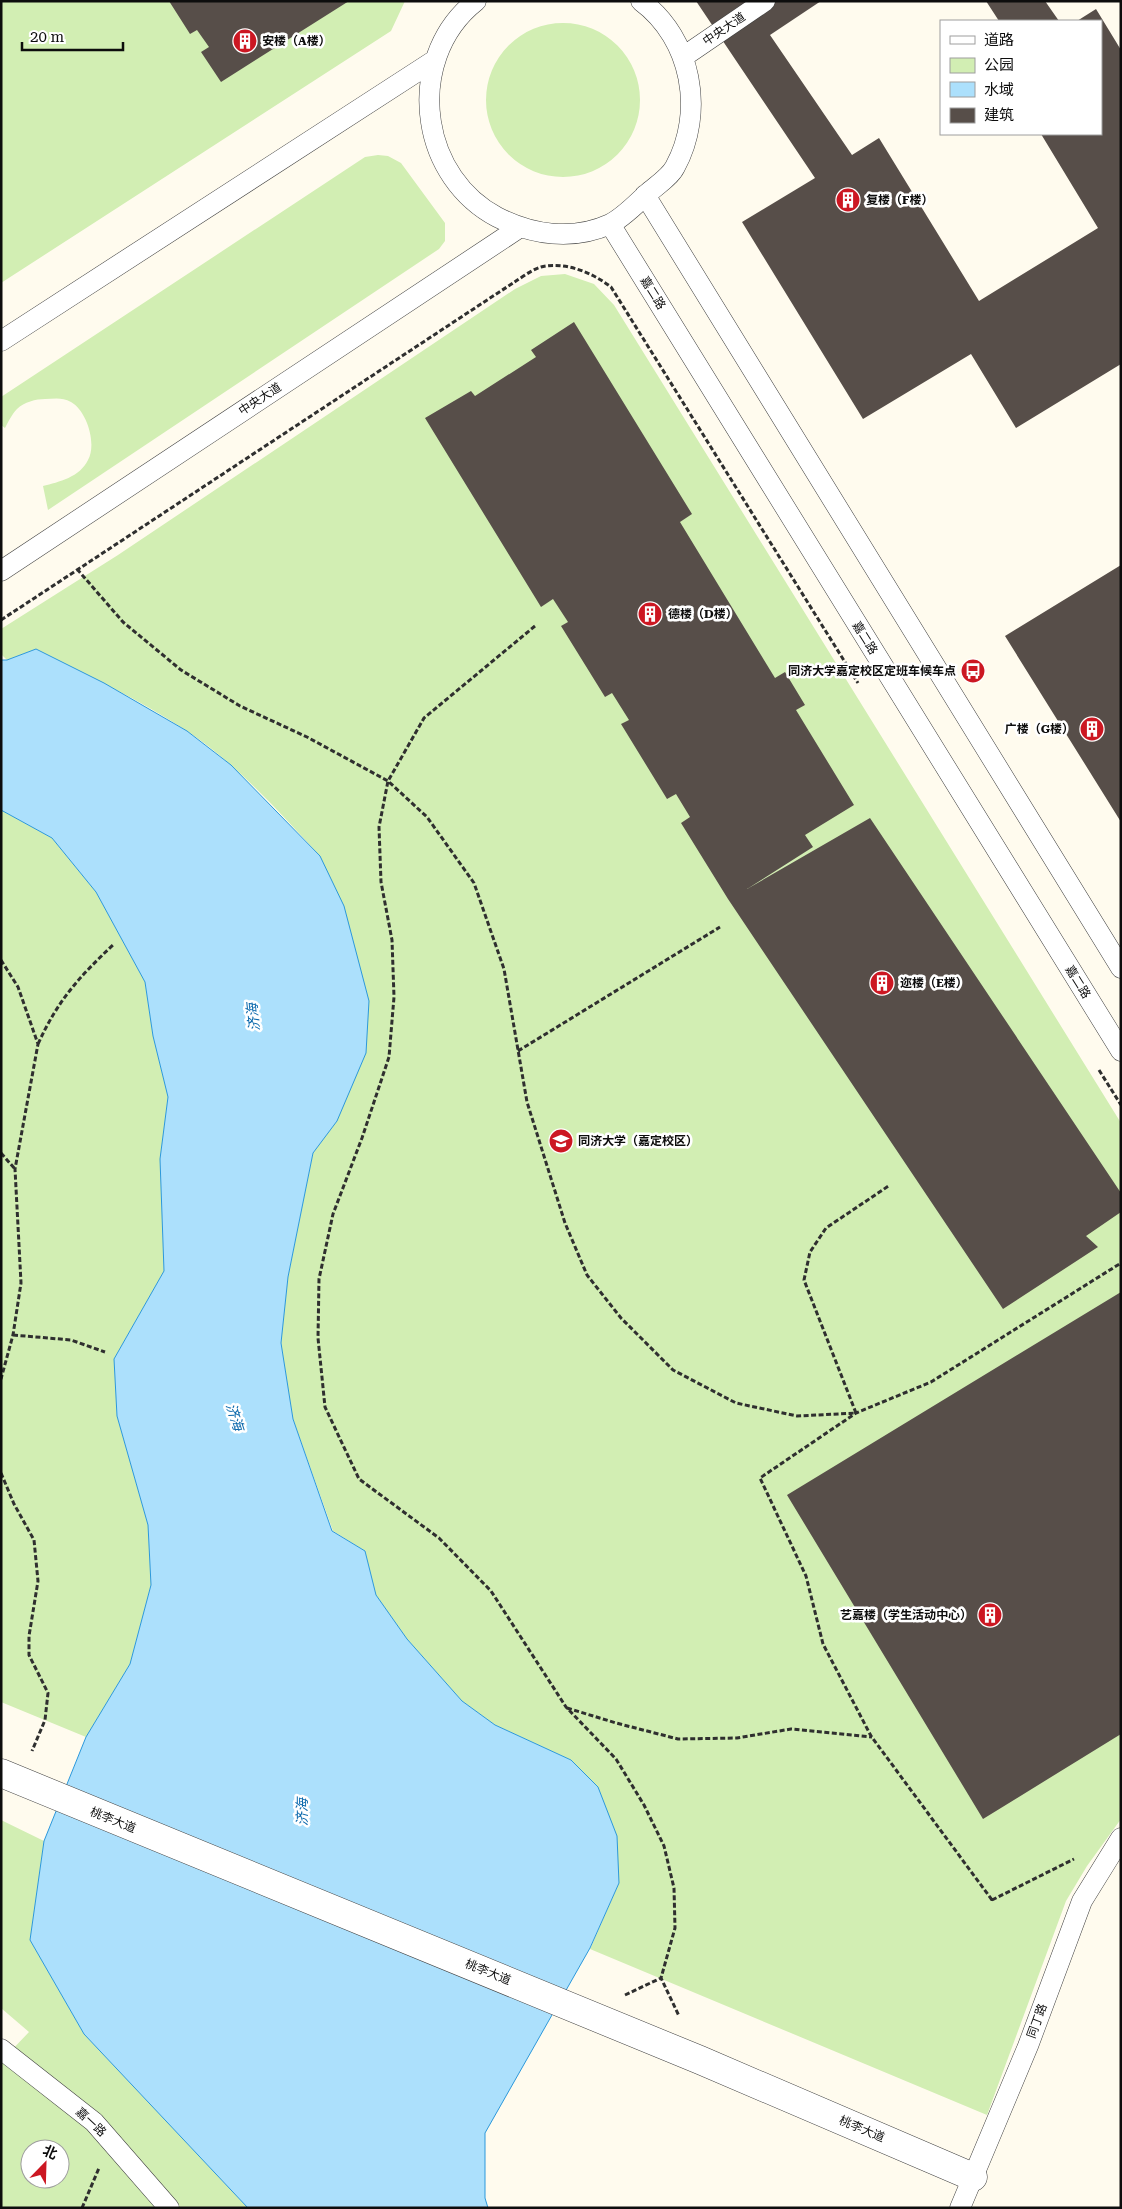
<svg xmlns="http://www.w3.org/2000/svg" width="1122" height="2209" font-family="'Roboto Serif','Noto Sans SC',serif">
	<rect width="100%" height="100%" fill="#fffbee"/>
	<!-- green -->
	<path fill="#d2eeb3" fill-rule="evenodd" d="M1,1h404l-14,30 -390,252z
		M486 100a77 77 0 1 1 154 0a77 77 0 1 1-154 0Z
		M378,155l10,1 13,7 44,60v18l-6,8 -391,261 -5,-24c16,-4 37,-9 45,-26 9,-16 -1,-49 -17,-58 -9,-5 -17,-3 -26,-3 -9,0 -21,3 -28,10 -5,5 -9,13 -12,19l-4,-3v-28l364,-240z
		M565,274l29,10 20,21 507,818v696l-34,47 -21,35 -79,214 -397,-166 29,-66 -48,-123 -76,-35 -33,-24 -55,-62 -31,-44 -11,-44 -32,-20 -40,-112 -12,-76 7,-66 25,-124 24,-32 -17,-265c-41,-44 -82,-91 -133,-125 -47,-31 -100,-56 -151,-82l-29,11 -6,-6v-25l117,-74 397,-266 26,-13z
		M1,810l51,28 44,54 49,90 8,54 15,61 -8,62 4,112 -50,88 3,57 31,109 3,60 -21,79 -44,73 -85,-35z
		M1,1820l43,21 -14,99 54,94 164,174h-247v-151l7,-3 21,-22 -28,-24zM30,2149h30v30h-30z"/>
	<!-- water -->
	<path fill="#ace0fc" stroke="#2c98db" d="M36,649l68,34 83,48 44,34 89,91 24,50 25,95 -3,52 -29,68 -24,32 -25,124 -7,66 12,76 39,112 33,20 11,44 31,44 55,62 33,24 76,35 27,27 19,49 2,47 -29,65 -105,185v65l3,10h-240l-164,-174 -54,-94 14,-99 42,-104 44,-73 21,-79 -3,-60 -31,-109 -3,-57 50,-88 -4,-112 8,-62 -15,-61 -8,-54 -49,-90 -44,-54 -51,-28v-150h6z"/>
	<!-- building -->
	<path fill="#574e49" d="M169,1h180l-128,81 -20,-30 8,-5 -12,-17 -7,4z
		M696,1h125l-51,34 82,120 27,-17 100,163 119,-73 -57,-94h60v-113h-24l19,-12 25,41v314l-105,64 -45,-74 -108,65 -121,-197 73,-44z
		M986,1h59l14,20h-60z
		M574,322l118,192 -12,8 95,156 10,-6 20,33 -9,5 58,95 -49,30 8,12 -66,42 123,-71 251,375v19l-35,24 12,11 -95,62 -275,-410 -47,-76 9,-6 -14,-23 -9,5 -46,-75 8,-4 -17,-27 -7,4 -44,-71 7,-4 -15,-23 -12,8 -116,-189 46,-27 4,5 61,-39 -5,-7z
		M1121,565v257l-116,-186z
		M1121,1292v442l-138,85 -196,-324z"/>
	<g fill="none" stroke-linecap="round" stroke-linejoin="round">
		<defs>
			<path id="lane" d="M476,1c-37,29 -52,76 -45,121 6,40 30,76 66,95 35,18 76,24 113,7 13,-6 27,-21 38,-31 8,-7 22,-16 27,-26 30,-55 17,-128 -34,-166
				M683,57l82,-56
				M645,195l476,773
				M610,224l511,827
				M1,341l434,-281
				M1,571l518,-343
				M1,2049l93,73 75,86
				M960,2208l68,-162 54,-145 39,-63"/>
			<path id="street" d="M1,1773l699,287 273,117"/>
		</defs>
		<!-- lane casing -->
		<use href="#lane" stroke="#404040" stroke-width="21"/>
		<!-- street casing -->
		<use href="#street" stroke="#404040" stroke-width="29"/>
		<!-- path -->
		<path stroke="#2f2f2f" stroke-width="3" stroke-dasharray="5 2.5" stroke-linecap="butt" d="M77,569l46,53 58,48 59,36 67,31 81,44 39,36 47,66 30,86 23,133 38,121 22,52 34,43 52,52 63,33 61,13 59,-3
			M1,620l512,-337c8,-5 18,-13 28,-16 24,-6 52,6 70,20l247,396
			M535,626l-111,92 -36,63 -9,46 2,55 11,58 2,57 -5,60 -27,81 -29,76 -14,65 -1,59 7,69 34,72 80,59 52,53 75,116 50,52 28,46 20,41 10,42 1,40 -14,50 18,38
			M1,960l17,27 20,57 -23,125 6,114 -8,52 -12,44
			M38,1044c20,-44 41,-67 76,-100
			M518,1051l202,-124
			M1099,1070l22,35
			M1,1153l14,16
			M13,1335l58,5 34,12
			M856,1413l-52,-133 6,-28 16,-24 64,-43
			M1,1473l13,31 20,36 4,41 -9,55v19l19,38 -3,27 -13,31
			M567,1708l49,15 62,16 59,-1 54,-9 81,8
			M992,1900l-121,-164 -48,-92 -17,-68 -46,-98 96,-65 75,-31 190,-119
			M992,1900l82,-41
			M625,1995l36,-17
			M82,2208l17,-40"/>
		<!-- lane -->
		<use href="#lane" stroke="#fff" stroke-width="20"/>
		<!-- street -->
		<use href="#street" stroke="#fff" stroke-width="28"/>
	</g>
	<!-- icons -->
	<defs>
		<symbol id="building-disc" viewBox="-11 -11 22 22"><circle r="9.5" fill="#cc1722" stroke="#fff"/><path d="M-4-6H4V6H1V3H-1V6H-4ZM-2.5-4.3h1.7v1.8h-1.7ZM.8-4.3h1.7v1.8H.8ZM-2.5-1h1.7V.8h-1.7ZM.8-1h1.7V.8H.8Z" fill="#fff"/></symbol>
		<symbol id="bus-disc" viewBox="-11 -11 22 22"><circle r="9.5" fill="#cc1722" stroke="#fff"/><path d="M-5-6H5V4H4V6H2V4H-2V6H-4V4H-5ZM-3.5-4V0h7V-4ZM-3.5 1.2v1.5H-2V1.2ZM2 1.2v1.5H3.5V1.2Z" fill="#fff"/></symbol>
		<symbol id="university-disc" viewBox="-11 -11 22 22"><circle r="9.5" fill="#cc1722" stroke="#fff"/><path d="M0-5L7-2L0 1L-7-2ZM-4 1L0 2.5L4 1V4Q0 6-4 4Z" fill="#fff"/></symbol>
	</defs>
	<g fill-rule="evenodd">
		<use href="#building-disc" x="231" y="27" width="28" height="28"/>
		<use href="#building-disc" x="834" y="186" width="28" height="28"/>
		<use href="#building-disc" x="636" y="600" width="28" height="28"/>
		<use href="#bus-disc" x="959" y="657" width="28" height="28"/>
		<use href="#building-disc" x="1078" y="715" width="28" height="28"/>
		<use href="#building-disc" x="868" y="969" width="28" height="28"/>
		<use href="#university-disc" x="547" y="1127" width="28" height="28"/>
		<use href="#building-disc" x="976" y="1601" width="28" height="28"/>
	</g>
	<g text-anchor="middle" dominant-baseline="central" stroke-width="5" stroke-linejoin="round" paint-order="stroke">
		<!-- street labels -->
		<g font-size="12" fill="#0d0d0d" stroke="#fff">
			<text transform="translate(724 29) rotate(-34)">中央大道</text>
			<text transform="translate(653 293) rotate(58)">嘉二路</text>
			<text transform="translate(260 399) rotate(-33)">中央大道</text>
			<text transform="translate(865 638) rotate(58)">嘉二路</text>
			<text transform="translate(1078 982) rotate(58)">嘉二路</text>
			<text transform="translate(113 1820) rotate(22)">桃李大道</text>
			<text transform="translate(488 1972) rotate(22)">桃李大道</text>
			<text transform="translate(1037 2021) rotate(-70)">同丁路</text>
			<text transform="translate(91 2122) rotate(43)">嘉一路</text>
			<text transform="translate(862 2129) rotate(23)">桃李大道</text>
		</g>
		<!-- poi labels -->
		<g font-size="12" font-weight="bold" fill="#0d0d0d" stroke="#fff" text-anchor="start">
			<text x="262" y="41">安楼（A楼）</text>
			<text x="866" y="200">复楼（F楼）</text>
			<text x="668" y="614">德楼（D楼）</text>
			<text x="956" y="671" text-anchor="end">同济大学嘉定校区定班车候车点</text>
			<text x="1074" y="729" text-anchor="end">广楼（G楼）</text>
			<text x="900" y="983">迩楼（E楼）</text>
			<text x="578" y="1141">同济大学（嘉定校区）</text>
			<text x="972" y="1615" text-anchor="end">艺嘉楼（学生活动中心）</text>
		</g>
		<!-- water labels -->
		<g font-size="14" font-style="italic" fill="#0a68ac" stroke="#fff">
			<text transform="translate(253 1017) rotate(-96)">济海</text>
			<text transform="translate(235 1417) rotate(72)">济海</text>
			<text transform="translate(302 1812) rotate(-90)">济海</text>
		</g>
	</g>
	<!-- border -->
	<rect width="1122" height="2209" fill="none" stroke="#0d0d0d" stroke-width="5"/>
	<!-- legend -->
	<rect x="940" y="20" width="162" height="115" fill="#ffffff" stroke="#9e9e9e"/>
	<rect x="950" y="36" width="25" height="8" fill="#ffffff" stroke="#9e9e9e"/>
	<text x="984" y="45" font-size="15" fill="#0d0d0d">道路</text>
	<rect x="950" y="58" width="25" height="15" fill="#d2eeb3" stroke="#9e9e9e"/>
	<text x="984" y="70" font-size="15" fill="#0d0d0d">公园</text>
	<rect x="950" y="82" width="25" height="15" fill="#ace0fc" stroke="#9e9e9e"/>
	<text x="984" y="95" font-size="15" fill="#0d0d0d">水域</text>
	<rect x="950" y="108" width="25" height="15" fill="#574e49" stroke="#9e9e9e"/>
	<text x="984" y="120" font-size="15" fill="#0d0d0d">建筑</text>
	<!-- north arrow -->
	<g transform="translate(45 2164) rotate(23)"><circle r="24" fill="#ffffff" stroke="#9e9e9e"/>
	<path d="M0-4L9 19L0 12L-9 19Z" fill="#cc1722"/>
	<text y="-8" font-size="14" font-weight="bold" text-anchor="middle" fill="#0d0d0d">北</text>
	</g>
	<!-- scale -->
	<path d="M22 42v8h101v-8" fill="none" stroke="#0d0d0d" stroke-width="2.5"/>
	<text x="30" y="42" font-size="15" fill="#0d0d0d" stroke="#ffffff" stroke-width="4" paint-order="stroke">20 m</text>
</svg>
